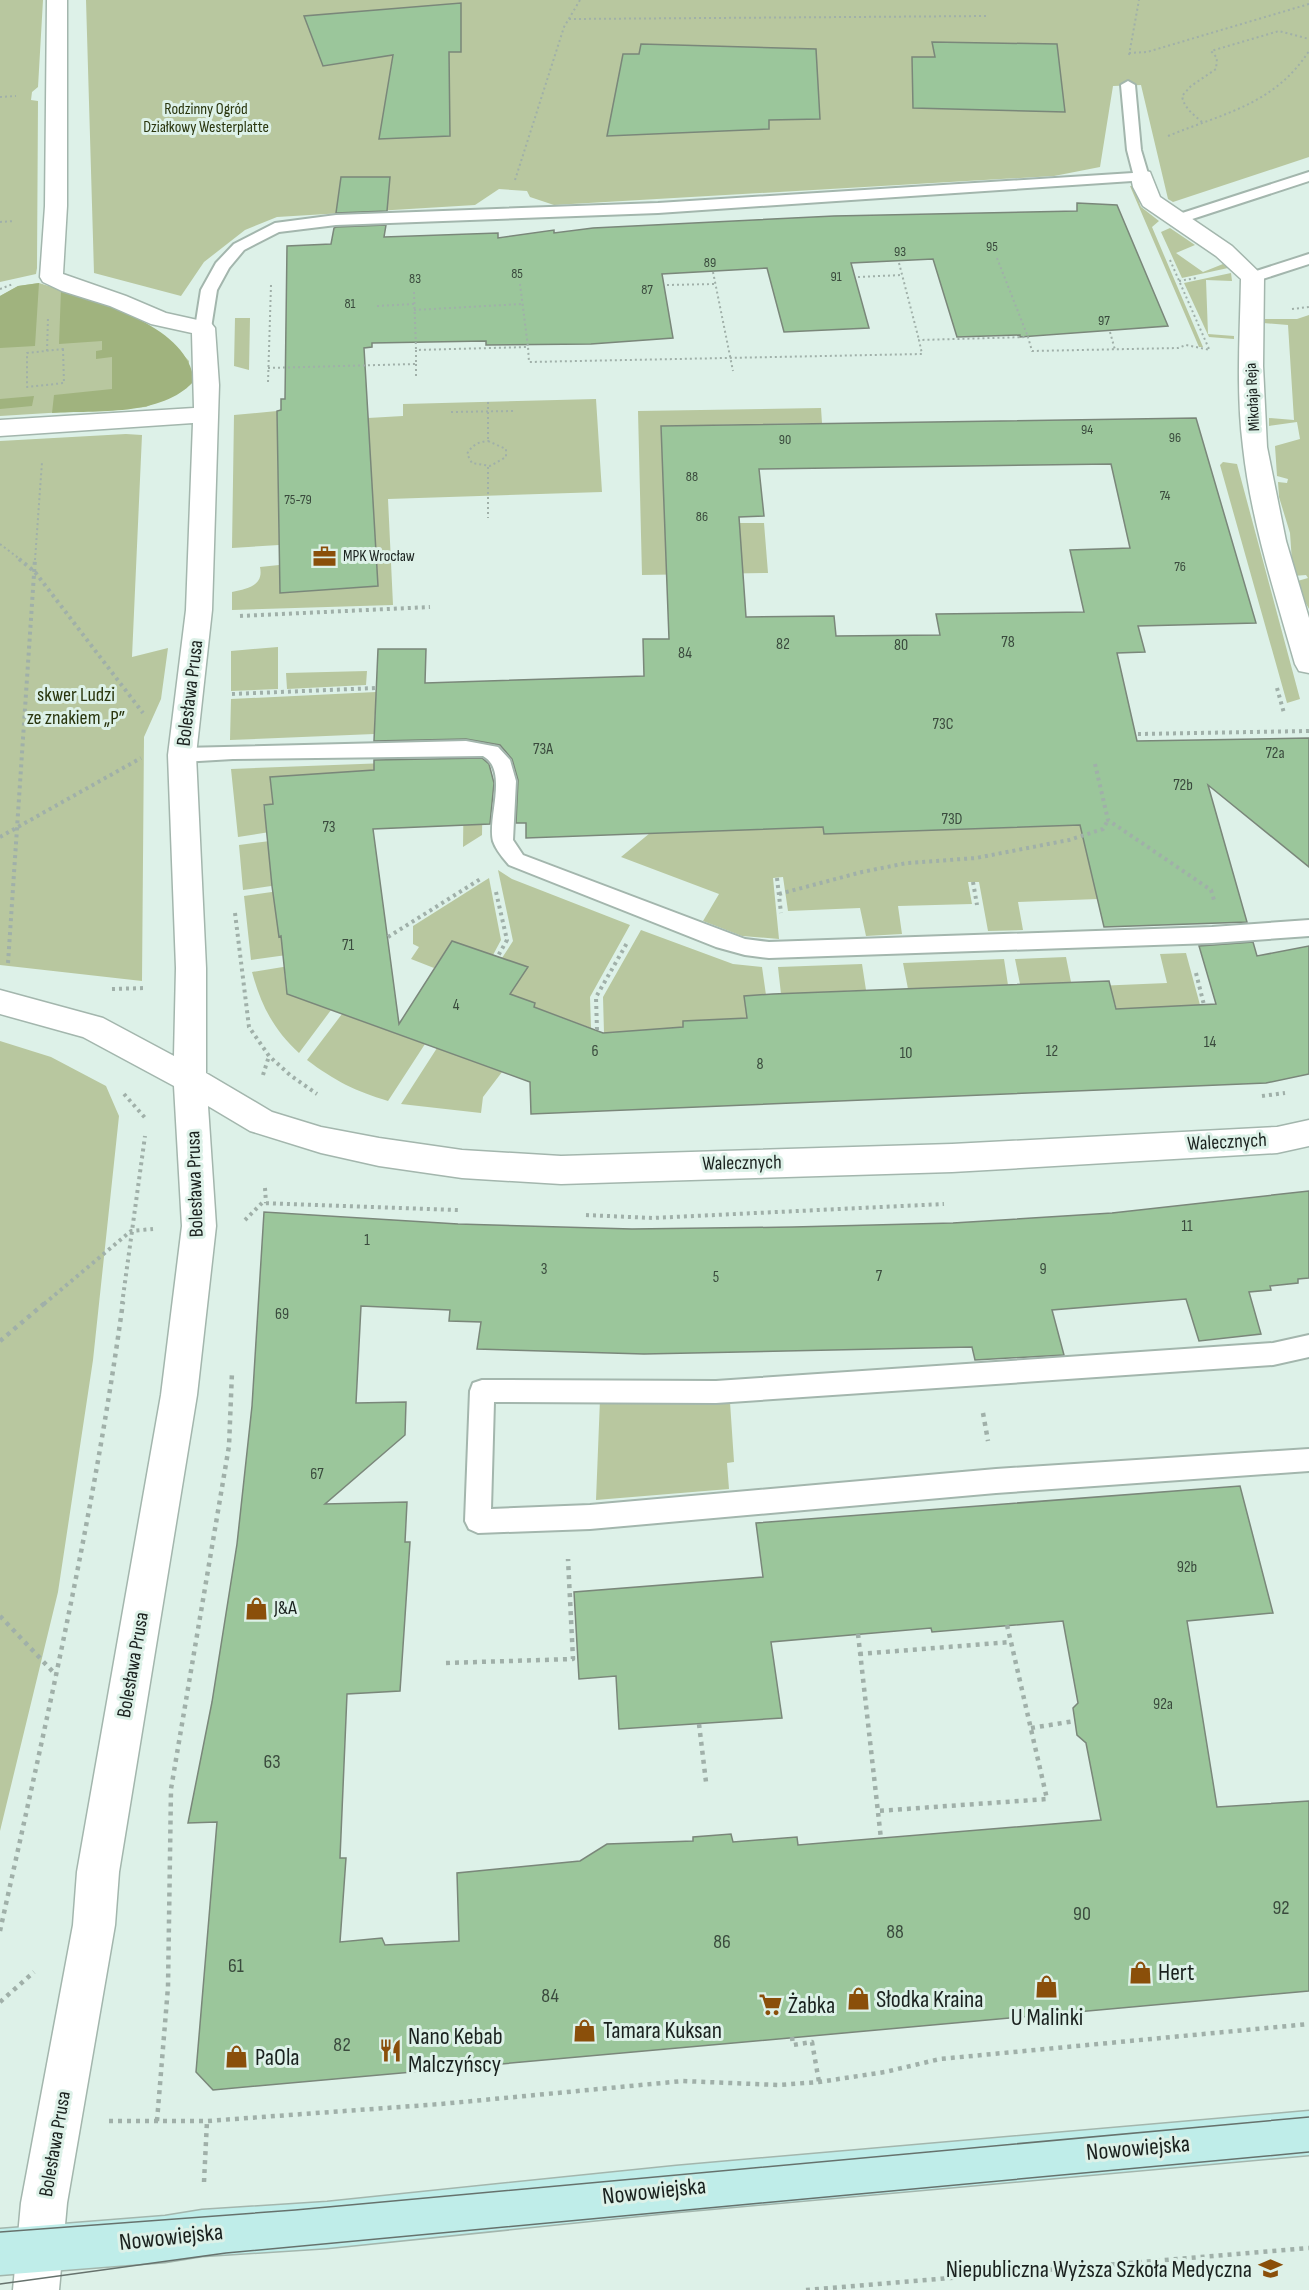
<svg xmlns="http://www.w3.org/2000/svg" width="1309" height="2290" font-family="'Sofia Sans Condensed',sans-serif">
	<rect width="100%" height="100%" fill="#ddf1e8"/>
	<!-- green -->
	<path fill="#b8c79f" d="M0,0h43l-5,87 -6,5 -1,8 7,1 -1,167 -1,6 -36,8z
		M86,0h1223v157l-136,45 -5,-3 -27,-114 -28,1 -13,81 -46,9 -500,29 -24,-8 -3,-6 -28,-2 -24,16 -198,12 -32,13 -41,32 -23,34 -87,-23z
		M1130,186h3l8,21 18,14 -7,6 51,120h-4z
		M1170,228l25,17 -19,8 27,19 20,-8 5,4 -46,10 -21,-46z
		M1231,273l1,8 -26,-1 2,54 26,2v3l-25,-2 -25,-54z
		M39,283c56,17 111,33 150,78l-2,27 -41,19 -146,9v-120l18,-10z
		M1309,315v294l-15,-27 14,-4 -2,-3 -13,1 -3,-43 -11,-36 -1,-15 9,1 1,-4 -11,-3 -2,-30 25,-7 -3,-17 -28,4v-8l25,2 -6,-95 -25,-2 1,-4h33z
		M235,318h15l-1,52 -15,-4z
		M596,399l6,93 -214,7 5,106 -161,5v-18c15,-3 32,-6 28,-25l19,-2 1,28 98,-7 -10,-168 35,-2v-12z
		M821,408l1,15 -161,3 5,133 75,-1 -2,-35h25l4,50 -126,2 -4,-164z
		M277,411l2,134 -47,3 2,-133z
		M126,434l16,1 -10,222 36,-9 -7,51 -17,38 -2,244 -142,-16v-524z
		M1223,462l14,2 63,235 -13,4 -67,-238z
		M278,647v42l-47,2v-40z
		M367,671l-1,14 -79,4 -1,-16z
		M376,692l-2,42 -144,6 1,-41z
		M466,760l17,10 -1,65 -19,12 1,-78 -79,1 -115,7 3,27 -10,1 4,20 9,6 -38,6 -7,-68z
		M1103,824l-5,75 -80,3 5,28 -35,1 -9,-49h-11l4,22 -74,2 4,28 -36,2 -6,-28 -72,3 -5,-34 -10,1 6,61 -37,-3 -39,-15 16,-27 -98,-37 29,-24 173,-6 1,6z
		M278,840l7,44 -42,6 -4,-45z
		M498,870l14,9 118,46 -40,72 1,31 -57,-21 -24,-13 17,-27 -25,-9 11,-17z
		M489,878l12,62 -8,15 -41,-14 -18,27 -23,-9 8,-12 -6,-3v-18z
		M286,890l-7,47 12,-2 3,19 -43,6 -7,-64z
		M641,930l92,34 29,3 4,28 -22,1 3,22 -64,3v6l-79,6 -1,-36z
		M1186,953l14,52 -82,9 -3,-11 -61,3 -34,-22 -5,-25 51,-2 6,30 95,-4 -7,-29z
		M1004,959l4,26 -100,4 -5,-26z
		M862,964l4,26 -85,4 -3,-27z
		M295,965l-11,3 2,21 12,-1 33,22 -32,43c-26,-24 -38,-48 -47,-81z
		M342,1014l83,30 -37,57c-33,-10 -53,-20 -81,-41z
		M0,1041l51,16 55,29 13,30 -26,244 -35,232 -58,239z
		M437,1048l65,24 -19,25 -2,16 -80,-9z
		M600,1399l130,3 4,60 -7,1 2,26 -133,11z"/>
	<!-- forest -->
	<path fill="#a0b37e" d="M39,283l-4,63 -35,2v-52l18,-10z
		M61,290c42,13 128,38 133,91 -32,36 -98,29 -142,32l2,-18 58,-6v-32l-16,2v-8l6,-1v-9l-43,3z
		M34,396l-2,10 -32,3v-10z"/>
	<!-- building -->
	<path fill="#9bc69b" stroke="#7a877a" stroke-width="1.5" fill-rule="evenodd" d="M461,3v49h-12l1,84 -71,3 14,-84 -70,11 -19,-50z
		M932,42l125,2 8,68 -152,-4 -1,-51h23z
		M641,44l175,5 4,70 -51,1v9l-162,7 16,-82h16z
		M341,177h49l-3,34 -51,2z
		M1077,203l40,2 51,121 -148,11v-2l-63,2 -24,-78 -82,4 18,65 -85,4 -17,-64 -105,6 11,64 -82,6 -105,1v-4l-114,2v4l-8,1 14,238 -98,7 -3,-182 4,-1v-11h4l2,-153 44,-2 3,-16 2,-1 50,-2 -2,12 114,-4v5l56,-8v3l39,-5 241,-12 243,-5z
		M1196,418l60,205 -118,3 7,26 -28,1 20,88 172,-3v129l-101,-82 39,137 -143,5 -24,-102 -256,9 -1,-7 -297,11v-15h-10l2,-43 -6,-21 -12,-14 -34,-6 -92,2 4,-92h48l-1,34 219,-7 -1,-37h26l-8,-213zM1111,464l19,84 -60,2 14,62 -148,2 4,21 -104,1 -2,-20 -88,1 -7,-100 25,-1 -5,-47z
		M482,758l7,6 5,19 -4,41 -117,5 26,195 53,-83 76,26 -18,27 25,9 -1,4 69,26 80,-6v-6l64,-3 -3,-22 29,-2 336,-13 7,28 100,-5 -17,-58 54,-4 4,14 52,-10v128l-43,9 -735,31 -1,-32 -243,-88 -6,-58 -2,1 -7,-51 -8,-81 9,-1 -3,-27 104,-7v-10z
		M1309,1191v87l-11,1v4l-28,3 1,4 -22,2 12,42 -62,7 -13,-42 -134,11 12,45 -89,5 -3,-13 -328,7 -167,-5 4,-27 -32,-1 1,-11 -89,-4 -5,97 50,-1 -1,33 -80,69 82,-2 -2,40h5l-10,149 -53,3 -7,164h6l-6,84 42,-4 3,7 74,-4 -2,-68 123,-12 27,-17 86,-3v-4l38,-3 2,8 64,-5 1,8 303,-25 -15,-77 -9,-8 -4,-27 5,-5 -15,-82 -131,11 -1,-4 -160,14 11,76 -163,11 -3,-53 -37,3 -5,-87 189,-15 -7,-54 484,-37 33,127 -86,8 30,186 92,-6v190l-1096,99 -17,-18 21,-250 -29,1 24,-121 25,-158 15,-138 12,-194 194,12 174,5 161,-2 160,-4 159,-10z"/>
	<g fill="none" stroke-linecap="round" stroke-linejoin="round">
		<defs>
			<path id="lane" d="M1128,81l7,4 6,65 8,27 -2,3 -489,33 -322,12 -57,7 -35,18 -15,18 -12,22 -6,38 -8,5 -8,-5 6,-38 15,-27 18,-19 41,-21 61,-8 322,-12 475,-30 -6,-23 -6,-65z
				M1309,172v9l-126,41h-10l-3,-3 3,-3z
				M1309,254v10l-56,18 -8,-5 2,-3z
				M466,741l32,6 12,13 6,21 -3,59 10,15 222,84 24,3 443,-15 97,-7v16l-97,7 -443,15 -24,-3 -29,-8 -207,-82c-6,-7 -13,-15 -16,-24 -6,-23 16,-71 -10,-85l-250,3 -51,3 -7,-2 -3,-5 3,-5 7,-2z
				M1309,1335v22l-36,8 -557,38 -222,-1 -3,107 99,-4 406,-36 313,-20v22l-313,22 -406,36 -112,4 -9,-4 -4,-8 5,-130 3,-8 9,-3 234,1 557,-38z"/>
			<path id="street" d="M47,0h20v206l-4,68 63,22 40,17 45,10 4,5 4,57 -7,225 -16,145 10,213v105l66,39 49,15 58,11 83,12 99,6 391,-12 325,-17 32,-7v26l-32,7 -325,19 -391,12 -99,-6 -83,-12 -58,-13 -71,-22 -42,-25 8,120 -19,169 -78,477 -4,53 -48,278 -8,87h-46l8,-87 52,-278 4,-53 84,-477 21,-169 -8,-140 -91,-49 -83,-23v-24l103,28 71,38 2,-88 -8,-213 18,-145 7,-187 -193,13v-16l194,-12 -2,-75 -41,-9 -41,-18 -48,-15 -19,-9 -3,-5 5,-71z
				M1142,170l8,2 10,25 72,49 32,31 -1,89 4,81 19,94 23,77v55l-10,-2 -4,-7c-20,-71 -44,-143 -52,-217 -7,-55 -3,-113 -2,-168l-25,-23 -73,-50 -10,-19 -2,-10 3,-5z"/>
			<path id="secondary" d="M1309,2111v44l-633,57 -349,36 -125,8 -37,6 -165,13v-46l165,-13 37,-6 125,-8 349,-36z"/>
		</defs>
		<!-- lane casing -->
		<use href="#lane" stroke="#a3b6ad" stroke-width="4"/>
		<!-- street casing -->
		<use href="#street" stroke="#a3b6ad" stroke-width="3"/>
		<!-- secondary casing -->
		<use href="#secondary" stroke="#a3b6ad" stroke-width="3"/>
		<!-- path-far2 -->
		<path stroke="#a0b0a9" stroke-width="2" stroke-dasharray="2 3" stroke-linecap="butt" d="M569,19l420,-3
			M1129,53l18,-1 162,-48
			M1129,55l10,-55
			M0,97l16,-1
			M1202,122c-9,-8 -18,-14 -20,-26l9,-10 25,-17 1,-11 -6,-7 68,-20 30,8
			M1168,136c56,-23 106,-31 141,-85
			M515,180l49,-153 16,-27
			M0,222l14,-1
			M997,258l31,79
			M1170,260l39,89
			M899,263l20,77
			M713,272l20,99
			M858,277l44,-2
			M1179,281l17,-3
			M520,284l8,63
			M667,285l48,-1
			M0,289l13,-5
			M414,292l2,58
			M377,306l37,-2
			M1292,309l17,-2
			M414,310l108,-6
			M1110,332l5,18
			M63,349l1,34 -37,4v-34z
			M47,351l1,-34
			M416,364v14
			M268,368l148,-4v-14l112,-3 1,15 393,-8 -3,-14 109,-3 4,14 146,-3 8,-3 24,5
			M268,382l3,-97
			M488,402v39
			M451,412l64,-1
			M488,441l18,8v8l-16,9 -18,-3 -5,-9c5,-9 11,-12 21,-13z
			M488,467v51
			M0,544l21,16
			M35,560l7,-98"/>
		<!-- path-far1 -->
		<path stroke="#a0b0a9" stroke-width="4" stroke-dasharray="3 4" stroke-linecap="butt" d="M19,559l16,13 108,141
			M240,616l190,-9
			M1277,688l7,25
			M232,694l144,-6
			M1138,734l171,-3
			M1095,764l13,56 103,70 3,10
			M0,837l141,-79
			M777,878l4,35
			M973,882l4,23
			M496,892l11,48 -9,16
			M779,894l83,-22 45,-9 69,-5 93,-18 34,-11 5,-9
			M235,913l14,114 20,29 21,19 27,19
			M388,937l94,-59
			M8,963l27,-404
			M1196,973l8,32
			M112,989l34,-1
			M597,1030l-1,-33 31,-54
			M263,1075l6,-19
			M124,1094l23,26
			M1262,1096l23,-3
			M265,1188l1,15
			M586,1215l66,3 292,-14
			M245,1220l17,-17 196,7
			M44,1304l87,-73 22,-2
			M122,1304l23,-168"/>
		<!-- path -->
		<path stroke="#a0b0a9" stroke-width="4.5" stroke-dasharray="4 5" stroke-linecap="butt" d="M0,1341l46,-39
			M983,1413l5,28
			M0,1616l56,59
			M1007,1625l4,17
			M858,1634l23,205
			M859,1654l152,-12 36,157 -170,12
			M446,1663l127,-4 -5,-100
			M699,1724l7,58
			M1031,1728l44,-7
			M0,1931c46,-208 94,-417 123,-629
			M0,2002l34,-30
			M792,2037l1,8 19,-3 7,40
			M109,2121h98l234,-17 242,-23 95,4 41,-3 66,-10 55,-13 369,-35
			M157,2121l11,-134 3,-198 58,-343 3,-74
			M204,2182l3,-61
			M806,2290l503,-42"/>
		<!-- lane -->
		<use href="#lane" fill="#fff" fill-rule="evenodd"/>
		<!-- street -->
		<use href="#street" fill="#fff" fill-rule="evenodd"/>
		<!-- secondary -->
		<use href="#secondary" fill="#bfede9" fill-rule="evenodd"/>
		<!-- tram -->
		<path stroke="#66726d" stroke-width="1.5" d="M0,2232l295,-22 1014,-93
			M0,2284l226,-31 1083,-101"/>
	</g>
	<!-- icons -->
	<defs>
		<symbol id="office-bare" viewBox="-9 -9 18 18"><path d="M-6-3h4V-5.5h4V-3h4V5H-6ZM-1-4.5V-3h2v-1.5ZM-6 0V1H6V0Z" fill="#8a4f0a" stroke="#ddf1e8" stroke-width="2.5" paint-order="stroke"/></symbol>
		<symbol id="shop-bare" viewBox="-9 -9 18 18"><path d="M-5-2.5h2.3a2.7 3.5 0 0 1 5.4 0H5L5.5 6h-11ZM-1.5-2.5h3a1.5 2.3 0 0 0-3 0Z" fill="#8a4f0a" stroke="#ddf1e8" stroke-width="2.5" paint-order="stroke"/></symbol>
		<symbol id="supermarket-bare" viewBox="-9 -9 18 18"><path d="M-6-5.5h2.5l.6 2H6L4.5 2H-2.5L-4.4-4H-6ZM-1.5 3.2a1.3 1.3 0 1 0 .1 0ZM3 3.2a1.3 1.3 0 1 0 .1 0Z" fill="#8a4f0a" stroke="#ddf1e8" stroke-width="2.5" paint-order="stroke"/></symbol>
		<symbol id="restaurant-bare" viewBox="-9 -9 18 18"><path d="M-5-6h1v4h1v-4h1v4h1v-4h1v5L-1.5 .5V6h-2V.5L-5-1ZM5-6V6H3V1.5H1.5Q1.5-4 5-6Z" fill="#8a4f0a" stroke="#ddf1e8" stroke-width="2.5" paint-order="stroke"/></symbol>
		<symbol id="university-bare" viewBox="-9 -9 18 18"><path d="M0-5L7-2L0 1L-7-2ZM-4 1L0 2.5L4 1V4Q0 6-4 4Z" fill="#8a4f0a" stroke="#ddf1e8" stroke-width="2.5" paint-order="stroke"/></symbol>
	</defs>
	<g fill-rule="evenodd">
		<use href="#office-bare" x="308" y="540" width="33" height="33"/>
		<use href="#shop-bare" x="240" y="1592" width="33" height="33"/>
		<use href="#shop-bare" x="1124" y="1956" width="33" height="33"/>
		<use href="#shop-bare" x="1030" y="1970" width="33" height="33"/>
		<use href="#shop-bare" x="842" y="1982" width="33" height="33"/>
		<use href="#supermarket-bare" x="754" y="1988" width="33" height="33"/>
		<use href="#shop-bare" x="568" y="2014" width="33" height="33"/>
		<use href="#restaurant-bare" x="374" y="2034" width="33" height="33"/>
		<use href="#shop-bare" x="220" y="2040" width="33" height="33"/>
		<use href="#university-bare" x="1254" y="2252" width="33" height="33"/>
	</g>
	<g text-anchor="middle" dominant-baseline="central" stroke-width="6" stroke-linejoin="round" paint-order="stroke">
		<!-- far-number labels -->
		<g font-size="14" fill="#3a4a3d">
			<text x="992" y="246">95</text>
			<text x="900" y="251">93</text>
			<text x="710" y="262">89</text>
			<text x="517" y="273">85</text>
			<text x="836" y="276">91</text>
			<text x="415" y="278">83</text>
			<text x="647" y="289">87</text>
			<text x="350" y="303">81</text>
			<text x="1104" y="320">97</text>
			<text x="1087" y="429">94</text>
			<text x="1175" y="437">96</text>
			<text x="785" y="439">90</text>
			<text x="692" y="476">88</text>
			<text x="1165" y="495">74</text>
			<text x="298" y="499">75-79</text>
			<text x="702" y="516">86</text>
			<text x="1180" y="566">76</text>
		</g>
		<!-- far-park labels -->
		<g font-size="16" fill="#29350d" stroke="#ddf1e8">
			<text x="206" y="109">Rodzinny Ogród<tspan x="206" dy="18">Działkowy Westerplatte</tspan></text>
		</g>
		<!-- far-street labels -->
		<g font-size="16" fill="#1a211e" stroke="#ddf1e8">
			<text transform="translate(1253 397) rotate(-93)">Mikołaja Reja</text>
		</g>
		<!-- far-poi labels -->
		<g font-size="16" fill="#1a211e" stroke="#ddf1e8" text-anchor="start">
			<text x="343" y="556">MPK Wrocław</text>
		</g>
		<!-- number labels -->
		<g font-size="16" fill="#3a4a3d">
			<text x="1008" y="642">78</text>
			<text x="783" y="644">82</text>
			<text x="901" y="645">80</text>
			<text x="685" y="653">84</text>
			<text x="943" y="724">73C</text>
			<text x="543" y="749">73A</text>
			<text x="1275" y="753">72a</text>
			<text x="1183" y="785">72b</text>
			<text x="952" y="819">73D</text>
			<text x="329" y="827">73</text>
			<text x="348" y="945">71</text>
			<text x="456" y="1005">4</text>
			<text x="1210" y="1042">14</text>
			<text x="595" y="1051">6</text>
			<text x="1052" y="1051">12</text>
			<text x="906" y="1053">10</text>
			<text x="760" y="1064">8</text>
			<text x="1187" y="1226">11</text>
			<text x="367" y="1240">1</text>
			<text x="544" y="1269">3</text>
			<text x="1043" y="1269">9</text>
			<text x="879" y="1276">7</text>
			<text x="716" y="1277">5</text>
			<text x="282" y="1314">69</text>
			<text x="317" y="1474">67</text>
			<text x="1187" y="1567">92b</text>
			<text x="1163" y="1704">92a</text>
		</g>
		<!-- street labels -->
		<g font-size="20" fill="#1a211e" stroke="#ddf1e8">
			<text transform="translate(190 693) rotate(-83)">Bolesława Prusa</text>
			<text transform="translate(1227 1142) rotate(-3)">Walecznych</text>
			<text transform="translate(742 1163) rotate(-1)">Walecznych</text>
			<text transform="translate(195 1184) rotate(-92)">Bolesława Prusa</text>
			<text transform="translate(133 1665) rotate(-80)">Bolesława Prusa</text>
			<text transform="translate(55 2144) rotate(-80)">Bolesława Prusa</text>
		</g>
		<!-- park labels -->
		<g font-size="20" fill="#29350d" stroke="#ddf1e8">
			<text x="76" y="695">skwer Ludzi<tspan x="76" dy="23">ze znakiem „P”</tspan></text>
		</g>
		<!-- poi labels -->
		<g font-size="20" fill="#1a211e" stroke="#ddf1e8" text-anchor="start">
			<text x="274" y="1608">J&amp;A</text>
		</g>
		<!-- near-number labels -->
		<g font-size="20" fill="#3a4a3d">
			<text x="272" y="1762">63</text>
			<text x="1281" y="1908">92</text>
			<text x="1082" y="1914">90</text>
			<text x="895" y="1932">88</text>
			<text x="722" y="1942">86</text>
			<text x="236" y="1966">61</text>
			<text x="550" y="1996">84</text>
			<text x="342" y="2045">82</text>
		</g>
		<!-- near-poi labels -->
		<g font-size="24" fill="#1a211e" stroke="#ddf1e8" text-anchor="start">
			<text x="1158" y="1972">Hert</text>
			<text x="876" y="1999">Słodka Kraina</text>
			<text x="788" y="2005">Żabka</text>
			<text x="1047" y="2017" text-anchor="middle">U Malinki</text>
			<text x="603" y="2030">Tamara Kuksan</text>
			<text x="408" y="2036">Nano Kebab<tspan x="408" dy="28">Malczyńscy</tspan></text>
			<text x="255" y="2057">PaOla</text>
			<text x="1252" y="2269" text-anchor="end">Niepubliczna Wyższa Szkoła Medyczna</text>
		</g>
		<!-- near-street labels -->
		<g font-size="24" fill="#1a211e" stroke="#ddf1e8">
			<text transform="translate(1138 2148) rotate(-5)">Nowowiejska</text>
			<text transform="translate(654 2191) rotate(-6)">Nowowiejska</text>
			<text transform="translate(171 2237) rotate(-6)">Nowowiejska</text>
		</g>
	</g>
</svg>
